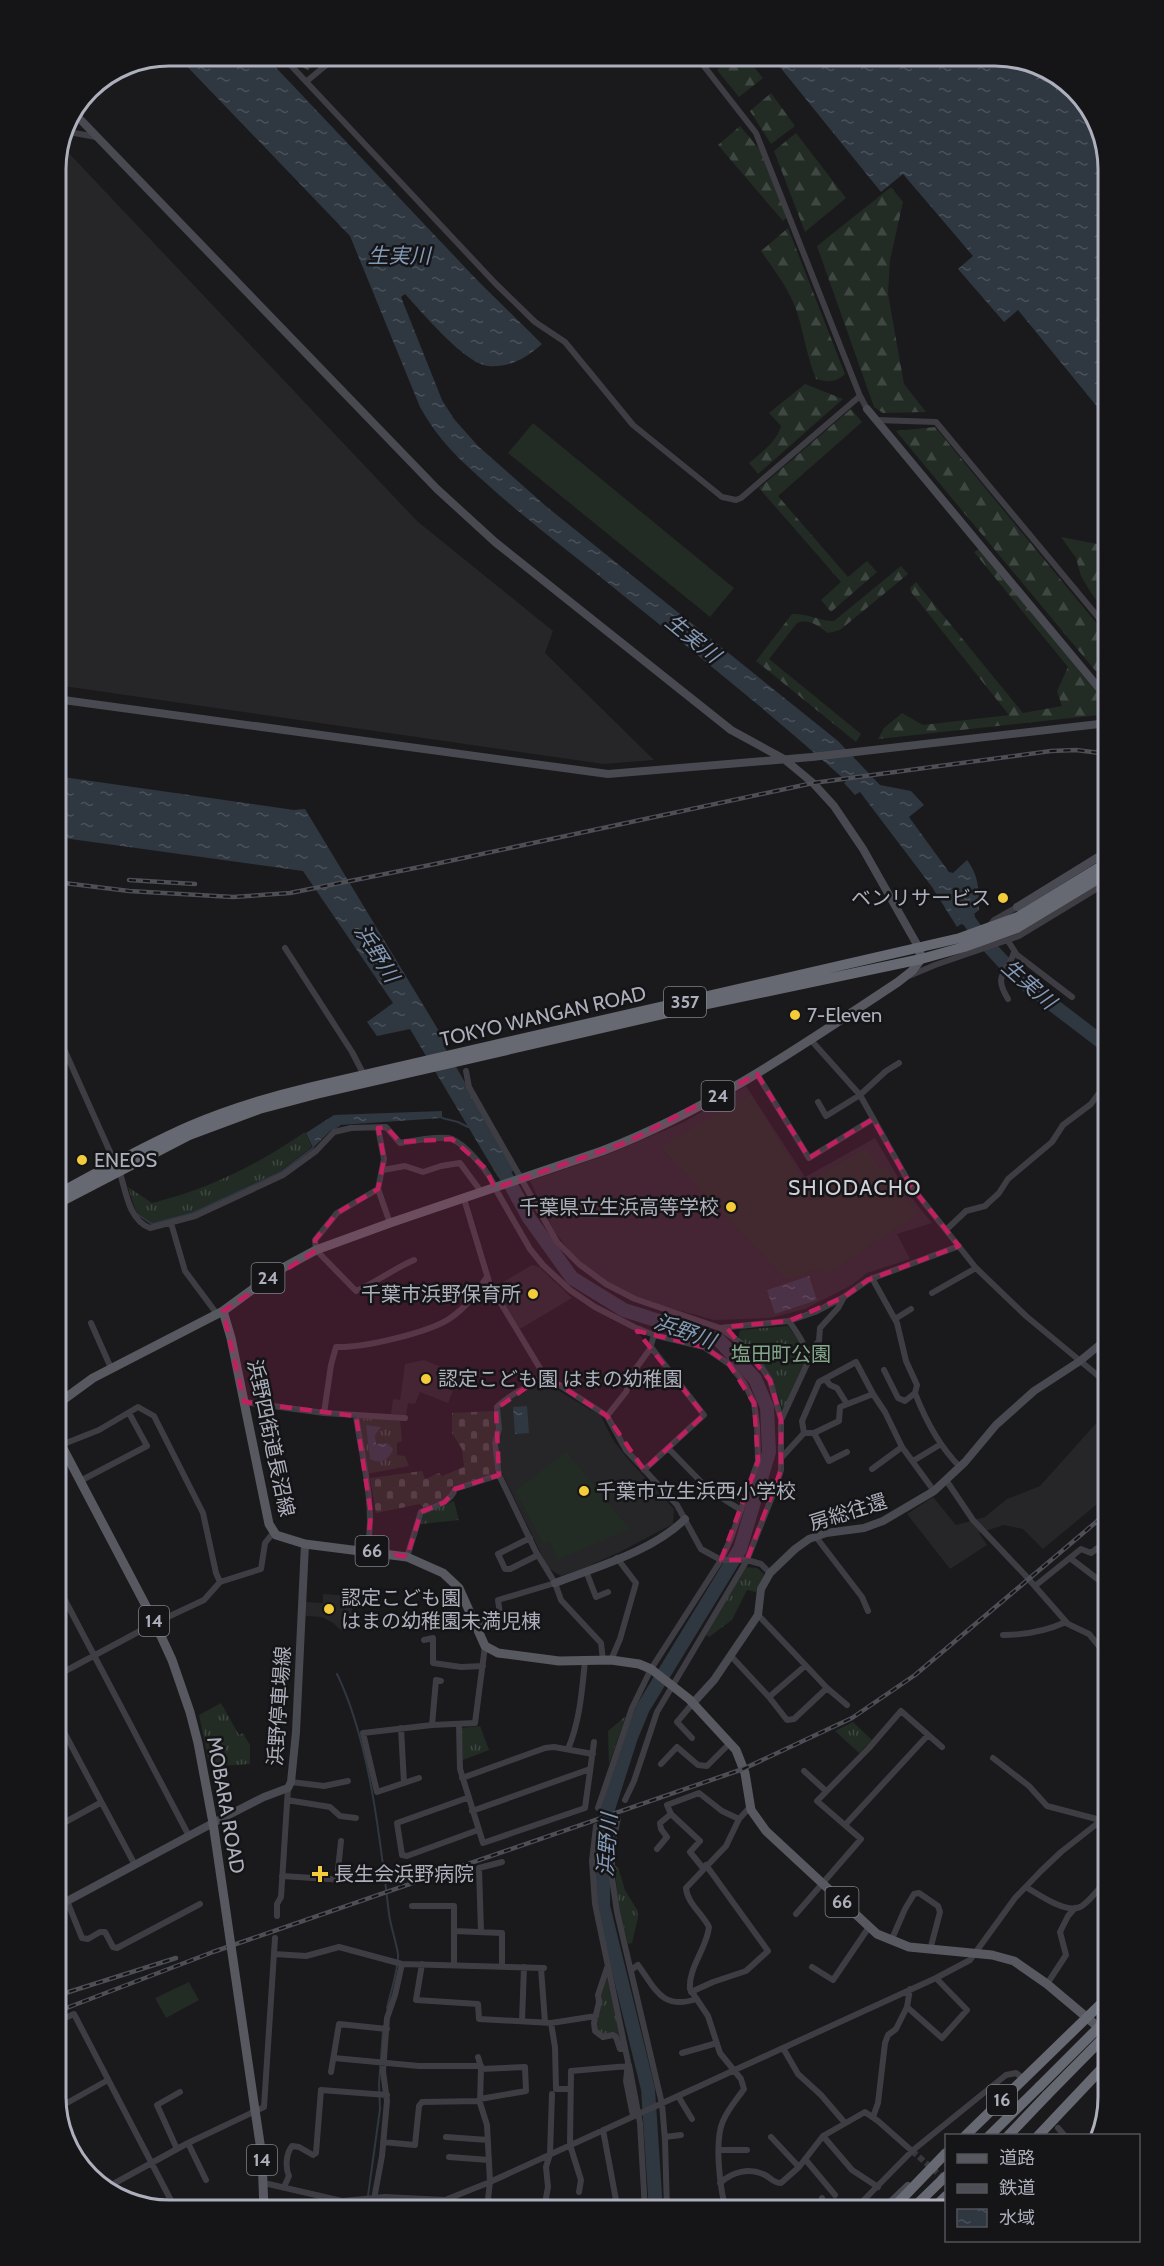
<svg xmlns="http://www.w3.org/2000/svg" width="1164" height="2266" font-family="Cabin,'Noto Sans JP',sans-serif">
	<defs>
		<pattern id="grass-tufts" width="24" height="20" patternUnits="userSpaceOnUse" patternTransform="scale(1.5)"><rect width="24" height="20" fill="#222b24"/><path d="M3 7l-1-3M5 7V3M7 7l1-3M15 17l-1-3M17 17v-4M19 17l1-3" fill="none" stroke="#3f4742"/></pattern>
		<pattern id="forest-firs" width="22" height="20" patternUnits="userSpaceOnUse" patternTransform="scale(1.5)"><rect width="22" height="20" fill="#222b24"/><path d="M5 1l3.5 6h-7zM16 11l3.5 6h-7z" fill="#3f4742"/></pattern>
		<pattern id="cemetery-stones" width="16" height="16" patternUnits="userSpaceOnUse" patternTransform="scale(1.5)"><rect width="16" height="16" fill="#222b24"/><path d="M2 7V4a2 2 0 0 1 4 0v3zM10 15v-3a2 2 0 0 1 4 0v3z" fill="#3f4742"/></pattern>
		<pattern id="water-ripples" width="26" height="14" patternUnits="userSpaceOnUse" patternTransform="scale(1.5)"><rect width="26" height="14" fill="#2f3741"/><path d="M2 4q2-2 4 0t4 0M15 11q2-2 4 0t4 0" fill="none" stroke="#4a515a"/></pattern>
	</defs>
	<rect width="100%" height="100%" fill="#1a1a1c"/>
	<!-- built -->
	<path fill="#262629" d="M63,147l354,374 136,110 -8,22 109,107 -50,4 -548,-79v-523z
		M746,1086l59,91 70,-39 31,53 26,32 -35,11 13,25 -43,14 -15,12 -47,24 -35,9 -56,2 -69,-19 -42,-21 -30,-25 -19,-24 -24,-50 79,-27 75,-32z
		M532,1265l7,2 33,31 -52,31 -23,-39 1,-5z
		M424,1360l27,11 -5,16 7,4 -5,12 -28,-11 -5,12 -7,-1 -2,12 -15,-1 2,-15 7,1 5,-36z
		M539,1383h7l55,33 12,24 15,19 46,50 -1,15 -55,29 -34,15 -23,8 -13,-8 -46,-95 -4,-29 1,-37z
		M1108,1410v85l-65,54 -20,-20 -19,-4 -25,8 8,12 -37,24 -43,-55 26,-17 23,28 29,-8 22,-18 33,-13z
		M323,1594l30,2 -2,27 -4,8h-5l-9,-8 -11,-6 -16,-1v-14l17,1z"/>
	<!-- grass -->
	<path fill="url(#grass-tufts)" d="M305,1132l7,15 -32,24 -87,41 -41,11 -16,-11 -8,-25 24,16c57,-14 105,-38 153,-71z
		M788,1326l16,22 2,14 -23,50c-7,-30 -22,-53 -44,-75v-4l2,-3z
		M358,1418l42,2 2,21 -5,2v12l8,1 4,10 -43,8z
		M454,1501l5,19 -38,4 3,-11z
		M746,1567l11,1 7,6 -8,18 -9,-2 -15,30 -23,17 -4,-3z
		M221,1703l18,32 4,-2 7,12v19l-30,2 -4,-4 -7,1 -10,-48z
		M626,1716l-17,48 -1,-33z
		M853,1722l19,18 -13,13 -24,-22z
		M480,1726l9,24 -26,10 -2,-32z
		M615,1866l3,1 7,23 12,20 1,8 -6,25 -4,1 -10,-38z
		M607,1977l16,69 -6,-11h-13l-6,-3c-2,-16 3,-41 9,-55z"/>
	<!-- forest -->
	<path fill="url(#forest-firs)" d="M289,56h38l-19,14 -8,-4z
		M734,56h11l18,22 -24,19 -22,-27z
		M771,93l24,33 -24,18 -21,-33z
		M740,126l21,25 27,65 -5,5 -65,-76z
		M796,133l50,65 -41,34 -31,-81z
		M891,187l12,15 -13,58 -2,34 16,90 22,28 -43,1 -9,-6 -57,-161z
		M788,228l57,146c-9,9 -17,8 -29,5 -9,-23 -12,-44 -19,-67 -7,-22 -23,-42 -36,-61z
		M805,384l38,15 -85,75 -9,-11c12,-11 27,-20 32,-37l-12,-13z
		M851,409l11,13 -84,74 70,81 19,-16 10,11 -46,40 -10,-12 20,-18 -82,-94z
		M935,427l173,210v49l-212,-255z
		M1061,537l47,9v67l-15,-17 -12,-20 -5,-18z
		M979,549l129,156v9l-230,25 6,-11 18,-15 21,12 86,-10 -98,-123 -1,-4 6,-6 107,131 39,-7 -5,-15 11,-24 -94,-115z
		M901,566l7,8 -68,56 -12,3c-10,-7 -18,-15 -31,-10l-28,36 92,75 -5,8 -100,-81 36,-47c14,-1 28,7 42,7z"/>
	<!-- cemetery -->
	<path fill="url(#cemetery-stones)" d="M493,1411l4,16 -5,18 4,25 -2,4 -43,13 1,6 -8,7 -21,8 -3,-4 -44,9 -6,-35 52,-7 3,8 14,-6 3,3 22,-9 -2,-18 -10,-16v-20z"/>
	<!-- pitch -->
	<path fill="#222b24" d="M533,423l201,165 -24,29 -202,-164z
		M751,1094l54,89 62,-36 12,21 9,-1 19,33 12,13 -92,61 -7,-6 -34,12 -126,-133z
		M566,1451l64,78 -72,31 -9,-19 -6,3 -28,-53z
		M189,1982l10,18 -33,18 -11,-20z"/>
	<!-- water -->
	<path fill="url(#water-ripples)" d="M177,56h88l213,225 64,63c-16,14 -32,24 -54,22 -24,-3 -66,-54 -83,-72l-4,3 41,103 12,19 24,27 69,61 291,234 42,44 31,6 13,14 -15,12 40,55 4,1 14,-13c12,16 12,30 12,50l-5,4 1,2 -12,9 -2,-1 -4,3 -25,-40 -72,-95 -5,3 -11,-12 2,-2c-73,-66 -151,-128 -227,-189 -44,-36 -89,-69 -131,-107 -26,-23 -51,-46 -68,-78l-70,-171z
		M771,56h232l61,23 36,47 8,43v251l-90,-110 -14,12 -46,-53 15,-13 -70,-82 -22,18z
		M56,776l238,34 11,-1 140,232v7l71,122 -18,7 -88,-148 -33,7 -10,-14 26,-19 -90,-132 -247,-34z
		M442,1111v7l-102,7v1l-10,5 -17,17 -7,-15 28,-18z
		M809,1276l8,24 -42,14 -8,-24z
		M527,1406l2,27 -14,1 -2,-27z
		M366,1425l15,2 -6,8 1,9 11,-1 6,6c-3,10 -13,16 -23,10z"/>
	<g fill="none" stroke-linecap="round" stroke-linejoin="round">
		<!-- stream -->
		<path stroke="#2f3741" stroke-width="2" d="M442,1118l16,4 10,5
			M137,1214l15,10 41,-11 88,-41 32,-24
			M337,1674c33,68 43,165 52,240 2,14 7,27 9,40 1,14 -8,40 -11,54
			M366,2210l14,-101 -1,-25 4,-53"/>
		<!-- river -->
		<path stroke="#2f3741" stroke-width="14" d="M958,905l24,34 37,40 89,68
			M497,1160l32,58 43,60 52,32 95,30 36,39 12,28 2,45 -29,97 -97,159 -12,29 -24,75 -4,38v56l45,183 8,121"/>
		<!-- street-tunnel -->
		<path stroke="#37383c" stroke-width="6" stroke-dasharray="6 3" stroke-linecap="butt" d="M912,2151l34,29"/>
		<!-- street -->
		<path stroke="#3d3d43" stroke-width="6" d="M282,56l213,227 40,39 30,20 68,83 89,72 14,3 5,-2 119,-102
			M696,56l60,77 104,263 7,13
			M307,81l30,-25
			M69,132l27,5
			M877,420l59,2 172,207
			M990,925l4,-5 23,-13
			M1008,941l9,14 55,42
			M285,948l67,104 12,23
			M909,976l26,-11 84,-29 89,-54
			M1008,999c-16,-26 0,-25 6,-47
			M56,1031l59,132
			M810,1039l50,56 51,91 65,82 50,48 82,68
			M466,1071l3,16 88,155 22,22 27,20 29,15 85,29 21,15 16,17 13,20 11,39v51l-5,17 -29,73 -90,152 -23,69 -9,19
			M757,1074l52,84 64,-39
			M818,1102l8,14 34,-21 26,-24 13,-8
			M378,1128l6,31 -6,30 12,34
			M119,1170c7,20 9,50 31,58l45,-12 88,-41 33,-24 18,-19 17,-4 35,-1 14,16c12,-2 41,-8 52,-4 14,6 39,35 43,49l35,61 13,16 27,25 25,17 39,20 20,8 50,12 25,17 15,19 10,20 3,23 1,35 -27,77 -10,22 -70,109 -19,39 -34,100
			M383,1170l22,-4 18,6 18,-6 19,-3 22,30
			M378,1189l-41,24 -22,27 1,10 40,41c21,-9 37,-22 58,-31
			M464,1199l26,86 54,90 63,41 19,34 51,55 24,44 20,11h26l14,4 9,9
			M171,1223l14,48 32,43
			M946,1230l20,-19 19,-5 14,-13 9,-14 44,-37 11,-17 28,-21 17,-23
			M872,1278l25,45 9,38 11,24 -2,8 -10,8 -7,-3 -14,-28
			M932,1293l44,-25
			M895,1319l16,-10
			M91,1323l20,45
			M720,1328l69,-7 26,-9 29,-15 24,-17 91,-34
			M807,1354l12,-13 1,-13 18,-20 6,-11
			M544,1375c-14,13 -34,18 -47,32l2,22 -4,14 4,32 37,77 19,31 6,17 40,43 2,17
			M825,1379l5,6 7,3 10,16
			M915,1393c10,26 25,54 45,74
			M873,1394l12,18 17,35 32,44
			M244,1402l80,11 81,5
			M324,1413l7,-48 5,-18c27,1 91,-14 113,-28 17,-11 27,-26 38,-42
			M356,1416c6,43 20,92 11,134
			M607,1416l19,-24 8,-21 16,-22 4,-14
			M782,1418l26,-56c-1,-16 -10,-28 -19,-41
			M814,1433l15,28 18,-9
			M61,1445l38,-15 39,-23 16,9 49,97 13,60 4,9
			M668,1448l41,42 32,20
			M782,1457l22,-24h10l25,-12 1,-14 33,-13 -17,-32 -37,20 -17,39 2,12
			M913,1461l28,-17
			M872,1469l30,-22
			M644,1470l60,-55 -53,-68
			M946,1480l27,40 52,55 43,49 21,10 19,23
			M80,1481l67,-35 -18,-33
			M816,1537l46,60 6,14
			M530,1538l-32,16 7,15h5l28,-14
			M407,1557l14,-45c12,-5 30,-9 34,-23l44,-14
			M1070,1558l38,29
			M586,1571l10,26 12,-5
			M56,1583l133,253
			M1035,1586l46,-37 10,4 12,-9 5,5
			M758,1615l69,73 -33,31 -7,1 -18,-23
			M477,1629l23,-15 -2,-14 57,-17
			M1003,1635c22,0 43,-4 63,-13
			M424,1640l9,-2v25l28,4 22,-1
			M731,1656l38,41 36,-31
			M611,1660l9,-21 16,-56 -19,-25
			M56,1676l99,-53 49,-23 16,-18 41,-13 4,-26 8,-10
			M827,1688l20,17
			M56,1717l79,148
			M432,1725l4,-45 5,1
			M459,1725l1,44 23,74 102,-35 9,-66
			M401,1728l3,55
			M692,1738l-15,-16 16,-19
			M568,1749c12,-28 14,-59 17,-88
			M993,1758l36,28 18,20 61,16
			M661,1764l16,-17 21,18 9,1 23,-23
			M804,1771l22,20
			M419,1778l-42,14 -14,-59 69,-8 43,-2 10,-77
			M462,1778l83,-30 9,-1 39,7
			M291,1782l33,4 24,-5
			M467,1798l-70,25 5,32 5,1 71,-26
			M287,1800l43,7 10,9 16,2
			M472,1811l118,-42
			M618,1818l-6,28v32l5,34 45,192 3,36 2,70
			M60,1825l40,-22
			M845,1825l83,-90
			M596,1826l-4,35 3,43 33,158 -2,19 7,35
			M657,1849l10,-12 -6,-8 -1,-6 11,-9
			M703,1868l-13,-16 10,-11 -29,-27 -4,-9 32,-12 23,18 17,8
			M282,1876l63,4
			M337,1879l4,-38
			M1026,1887c12,7 40,27 54,20 9,-4 19,-20 28,-27
			M67,1901l15,37 6,1 12,-7h5l8,15 4,1 83,-44
			M412,1906h42v59
			M796,1914l65,-75 -44,-38 52,-53 32,-37 41,36
			M277,1916v-12l4,-7 7,-109
			M454,1931l48,2v33
			M481,1932l-2,-64 23,-6
			M891,1941l14,-32 9,-15 5,-1 19,13 2,6 -10,38
			M274,1954l32,2 33,-9 63,17 142,4
			M422,1964l-6,36 62,4 1,15 72,4 45,-7
			M812,1967l21,13 36,-53
			M541,1968l4,54
			M607,1968l-9,27 1,7 -5,21 1,8 8,6 10,-2 3,2 4,12 5,-1
			M631,1970l7,-5c18,25 24,45 59,34
			M1047,1984l19,-29 -6,-23 8,-16 7,-8
			M910,1989l-3,18 35,31 25,-28 -31,-32
			M691,1992l22,-10 33,-11 22,-20 -62,-86
			M522,2021l2,-54
			M56,2022l18,-8 102,196
			M551,2023l4,24 1,42h14
			M783,2048l15,26 23,21 24,28
			M682,2053l35,-10
			M478,2057l3,10 -1,36 7,22 3,57 -2,17 11,11
			M334,2058l85,8h62
			M629,2065l11,58 5,87
			M331,2072l8,-48 48,5
			M678,2096l14,23
			M480,2099l46,-8 -1,-24 -44,2
			M58,2108l50,-28
			M873,2117l5,-14 7,-60 3,-8 8,-6 11,-22
			M1058,2128l7,8
			M603,2130l13,70
			M823,2136l29,34 26,17
			M446,2137l42,3
			M665,2137l16,-2
			M771,2137l28,30
			M383,2142l32,3 4,-39 3,-4 58,-1
			M188,2143l18,37
			M177,2149l-20,-44 23,-13
			M720,2150h27
			M449,2157l40,3
			M805,2159l30,36
			M264,2183l78,18 43,-4 60,3 45,-18 446,-204 34,-18 45,-62 26,-27 20,-19 47,-37
			M720,2183c12,-11 29,-16 45,-8 6,3 9,8 16,8l18,-16 24,-31 42,-24 13,9 34,30
			M284,2187l5,-11c-4,-9 -3,-22 3,-30l7,1 14,8 3,-2 5,-63 66,5
			M104,2189l84,-46 76,-36 11,-169
			M579,2192l2,-12 -11,-35 1,-74 57,-5
			M822,2198l-1,6 5,6
			M544,2209l4,-22 -2,-20 4,-13 2,-60
			M372,2210l10,-54 5,-55 -4,-30 4,-53 8,-23 7,-31
			M393,2210l2,-12
			M726,2210c-6,-21 -12,-69 -3,-89 5,-12 14,-22 21,-32l-3,-10 -21,-26 -12,-37 -18,-27c-2,-21 17,-41 19,-62 -7,-14 -22,-24 -23,-39l40,-42 13,-27 11,-12
			M806,2210l15,-6
			M854,2210l58,-59 94,-76 10,-2 8,6"/>
		<!-- secondary -->
		<path stroke="#494a51" stroke-width="8" d="M77,116l360,373 58,53 236,188 53,29 29,24 21,23 29,43 56,99
			M867,409l241,290
			M56,699l552,75 204,-17 296,-34
			M1017,907l91,-56
			M555,1583c42,-16 98,-32 130,-64
			M693,1703l21,-23 44,-65 3,-26 9,-16 25,-24 14,-10 17,-6 38,-5 19,-7 51,-30 31,-29 31,-37 38,-34 46,-30 28,-23
			M56,1907l157,-84 51,-26 24,-9 3,-6 5,-50 9,-188
			M883,2210l25,-24"/>
		<!-- primary -->
		<path stroke="#575860" stroke-width="9" d="M223,1311l8,27 38,186 7,11 29,9 102,13 36,16 16,15 26,58 13,7 61,8 52,-1 28,4 12,5 38,30 47,51 9,23 6,37 15,21 111,103 32,13 83,8 22,6 33,23 57,48
			M56,1405l37,-27 130,-67 56,-41 37,-20 74,-27 212,-72c107,-41 201,-106 296,-169l14,-11 9,-12 -2,-11
			M56,1435l99,188 17,37 18,52 8,31 15,80
			M255,2110l7,47 2,53"/>
		<!-- highway -->
		<path stroke="#676972" stroke-width="10" d="M56,1195c44,-24 88,-49 134,-69 40,-17 80,-29 122,-39l648,-149 58,-21 90,-55
			M56,1204l133,-69 70,-26 57,-15 373,-86 232,-49 43,-12 53,-19 91,-55
			M965,2136l143,-139
			M989,2136l50,-49
			M1008,2136l39,-41
			M1038,2136l70,-74
			M891,2210l55,-57
			M911,2210l35,-34
			M932,2210l14,-14"/>
		<defs>
			<path id="rail" d="M129,880l66,4
				M56,882l73,9 104,6 57,-4 145,-29 378,-81 238,-32 25,-1 32,4
				M56,1996l120,-38
				M56,2012l157,-60 530,-183 109,-51 63,-43 193,-163"/>
		</defs>
		<!-- rail casing -->
		<use href="#rail" stroke="#4e4f56" stroke-width="4.5"/>
		<!-- rail -->
		<use href="#rail" stroke="#151517" stroke-width="2" stroke-dasharray="7" stroke-linecap="butt"/>
		<!-- primary-bridge -->
		<path stroke="#575860" stroke-width="9" d="M213,1823l42,287"/>
		<!-- highway-bridge -->
		<path stroke="#676972" stroke-width="10" d="M1039,2087l67,-67
			M1047,2095l61,-62"/>
	</g>
	<!-- marked area -->
	<path fill="#c12060" fill-opacity="0.2" stroke="#c12060" stroke-width="4.5" stroke-dasharray="12 8" stroke-linejoin="round" d="M757,1074l52,84 64,-39 38,67 48,60 -91,34 -24,17 -55,24 -63,6 44,53 11,39v51l-34,90h-26l37,-99 -4,-58 -25,-39 -25,-17 -67,-16 67,84 -60,55 -37,-54 -63,-41 -48,34 3,66 -44,14 -10,13 -24,10 -14,45 -40,-7 4,-36 -15,-98 -112,-14 -21,-91 93,-61 -1,-10 22,-27 41,-24 6,-30 -6,-31 8,-1 14,15 52,-3 33,29 10,20 132,-46z"/>
	<!-- markers -->
	<g fill="#f3cb3b" stroke="#151517" stroke-width="2">
		<circle cx="1003" cy="898" r="6"/>
		<circle cx="795" cy="1015" r="6"/>
		<circle cx="82" cy="1160" r="6"/>
		<circle cx="731" cy="1207" r="6"/>
		<circle cx="533" cy="1294" r="6"/>
		<circle cx="426" cy="1379" r="6"/>
		<circle cx="584" cy="1491" r="6"/>
		<circle cx="329" cy="1609" r="6"/>
		<path d="M317 1865h6v6h6v6h-6v6h-6v-6h-6v-6h6z"/>
	</g>
	<g text-anchor="middle" dominant-baseline="central" stroke-width="5" stroke-linejoin="round" paint-order="stroke">
		<!-- shield labels -->
		<g fill="#151517" stroke="#7f818a" stroke-width="1.5">
			<rect x="664" y="987" width="42" height="30" rx="4.5"/>
			<rect x="701.5" y="1081" width="33" height="30" rx="4.5"/>
			<rect x="251.5" y="1263" width="33" height="30" rx="4.5"/>
			<rect x="355.5" y="1536" width="33" height="30" rx="4.5"/>
			<rect x="139" y="1606" width="30" height="30" rx="4.5"/>
			<rect x="825.5" y="1887" width="33" height="30" rx="4.5"/>
			<rect x="987" y="2085" width="30" height="30" rx="4.5"/>
			<rect x="247" y="2145" width="30" height="30" rx="4.5"/>
		</g>
		<g font-size="18" font-weight="bold" fill="#adafbc">
			<text x="685" y="1002">357</text>
			<text x="718" y="1096">24</text>
			<text x="268" y="1278">24</text>
			<text x="372" y="1551">66</text>
			<text x="154" y="1621">14</text>
			<text x="842" y="1902">66</text>
			<text x="1002" y="2100">16</text>
			<text x="262" y="2160">14</text>
		</g>
		<!-- poi labels -->
		<g font-size="20" fill="#adafbc" stroke="#151517" text-anchor="start">
			<text x="991" y="898" text-anchor="end">ベンリサービス</text>
			<text x="807" y="1015">7-Eleven</text>
			<text x="94" y="1160">ENEOS</text>
			<text x="719" y="1207" text-anchor="end">千葉県立生浜高等学校</text>
			<text x="521" y="1294" text-anchor="end">千葉市浜野保育所</text>
			<text x="438" y="1379">認定こども園 はまの幼稚園</text>
			<text x="596" y="1491">千葉市立生浜西小学校</text>
			<text x="341" y="1598">認定こども園<tspan x="341" dy="23">はまの幼稚園未満児棟</tspan></text>
			<text x="334" y="1874">長生会浜野病院</text>
		</g>
		<!-- street labels -->
		<g font-size="20" fill="#adafbc" stroke="#151517">
			<text transform="translate(543 1016) rotate(-13)">TOKYO WANGAN ROAD</text>
			<text transform="translate(271 1438) rotate(78)">浜野四街道長沼線</text>
			<text transform="translate(848 1512) rotate(-17)">房総往還</text>
			<text transform="translate(279 1706) rotate(-86)">浜野停車場線</text>
			<text transform="translate(226 1805) rotate(80)">MOBARA ROAD</text>
		</g>
		<!-- park labels -->
		<g font-size="20" fill="#84a78a" stroke="#151517">
			<text x="781" y="1354">塩田町公園</text>
		</g>
		<!-- water labels -->
		<g font-size="21" font-style="italic" fill="#8499b6" stroke="#151517">
			<text x="399" y="255">生実川</text>
			<text transform="translate(693 638) rotate(39)">生実川</text>
			<text transform="translate(377 953) rotate(58)">浜野川</text>
			<text transform="translate(1029 984) rotate(41)">生実川</text>
			<text transform="translate(685 1331) rotate(20)">浜野川</text>
			<text transform="translate(607 1845) rotate(-86)">浜野川</text>
		</g>
		<!-- neighbourhood labels -->
		<g font-size="21" letter-spacing="1.5" fill="#cecfd8" stroke="#151517">
			<text x="855" y="1187">SHIODACHO</text>
		</g>
	</g>
	<!-- crop -->
	<path d="M0 0H1164V2266H0ZM169 66H995A103 103 0 0 1 1098 169V2097A103 103 0 0 1 995 2200H169A103 103 0 0 1 66 2097V169A103 103 0 0 1 169 66Z" fill="#151517" fill-rule="evenodd"/>
	<path fill="none" stroke="#adafbc" stroke-width="3" d="M169 66H995A103 103 0 0 1 1098 169V2097A103 103 0 0 1 995 2200H169A103 103 0 0 1 66 2097V169A103 103 0 0 1 169 66Z"/>
	<!-- legend -->
	<rect x="945" y="2134" width="195" height="108" fill="#151517" stroke="#525359" stroke-width="1.5"/>
	<rect x="957" y="2154" width="30" height="9" fill="#575860" stroke="#525359" stroke-width="1.5"/>
	<text x="999" y="2164" font-size="18" fill="#adafbc">道路</text>
	<rect x="957" y="2184" width="30" height="9" fill="#4e4f56" stroke="#525359" stroke-width="1.5"/>
	<text x="999" y="2194" font-size="18" fill="#adafbc">鉄道</text>
	<rect x="957" y="2209" width="30" height="18" fill="url(#water-ripples)" stroke="#525359" stroke-width="1.5"/>
	<text x="999" y="2224" font-size="18" fill="#adafbc">水域</text>
</svg>
